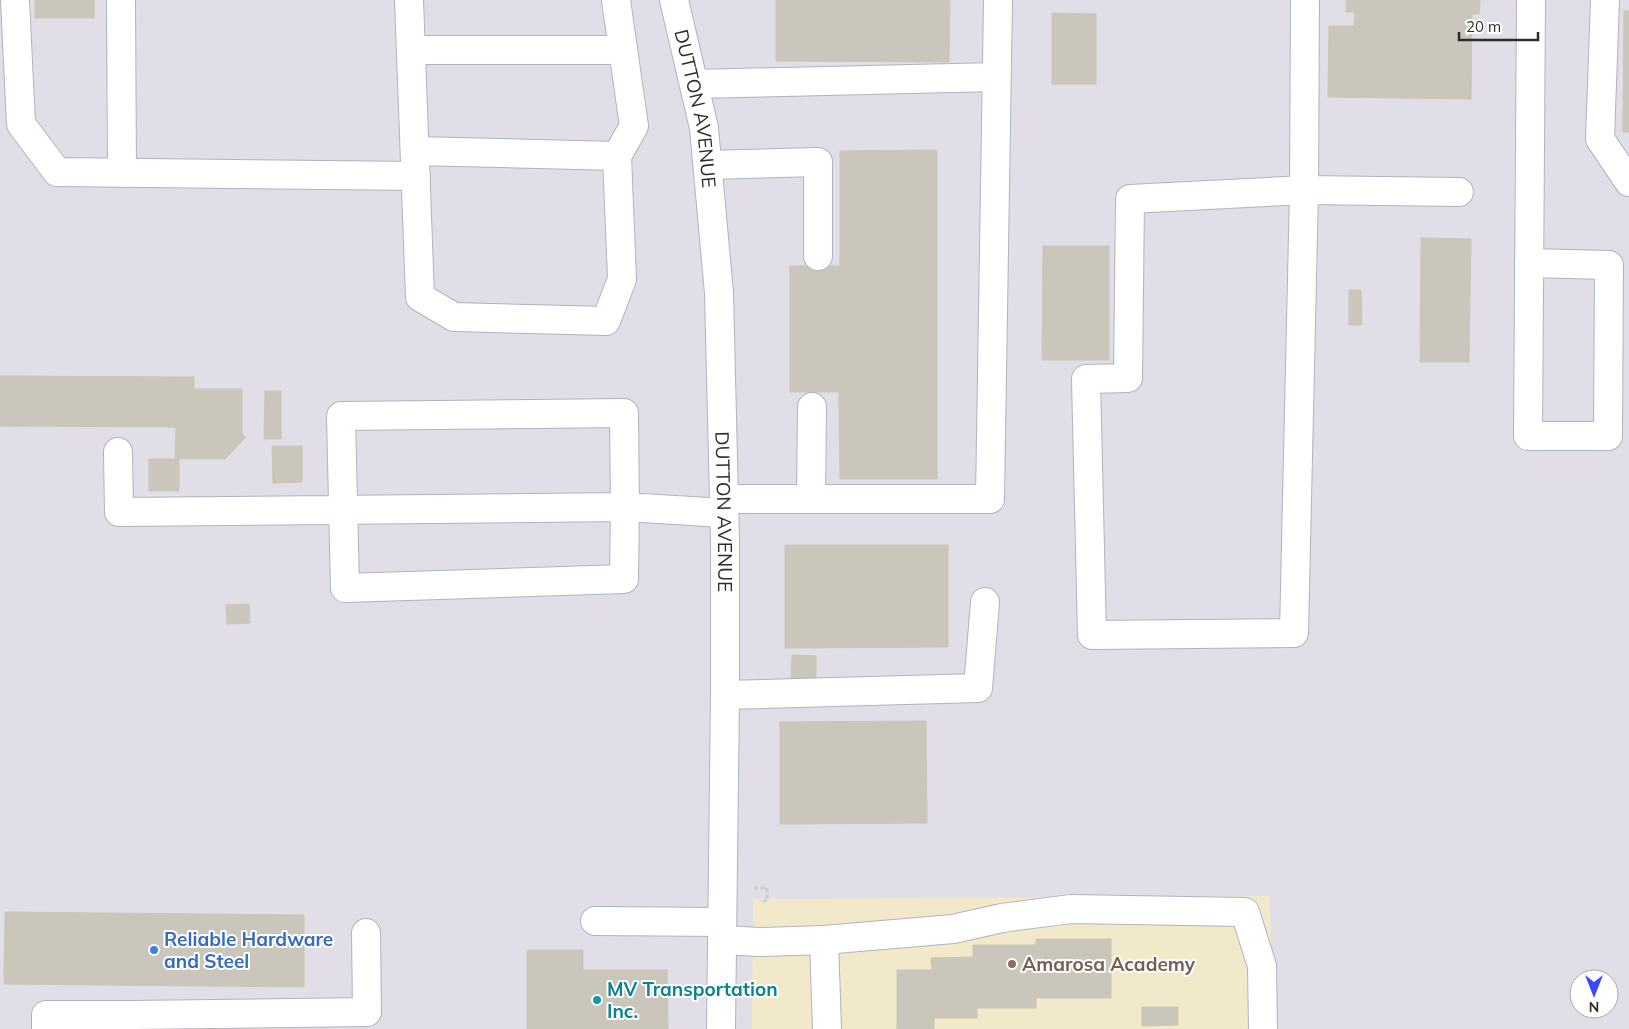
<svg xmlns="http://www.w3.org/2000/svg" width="1629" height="1029" font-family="Mulish,sans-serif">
	<rect width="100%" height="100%" fill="#efe9dd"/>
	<!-- industrial -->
	<path fill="#e1dee7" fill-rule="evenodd" d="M0,0h1629v1029h-1629zM1579,979h30v30h-30z"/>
	<!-- education -->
	<path fill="#f2e9cb" d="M1270,896l3,133h-521l1,-130z"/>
	<!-- building -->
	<path fill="#cac6bc" stroke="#cbc5b6" d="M35,0h59v18h-59z
		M776,0h174l-1,62 -173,-1z
		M1346,0h134l-1,14h-7l-1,85 -143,-2 1,-71h25l1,-14h-9z
		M1624,11h5v121h-6z
		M1052,13l44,1v70h-44z
		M937,150v329h-97l-1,-87h-49v-126h50v-115z
		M1421,238l50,1 -2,123h-49z
		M1043,246h66v114h-67z
		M1349,290h12l1,35h-13z
		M0,376l194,1v12h48v44l3,5 -20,21h-50l1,-32 -176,-1z
		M265,391h16v48h-17z
		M272,446h30v36l-29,1z
		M149,459h30v32h-30z
		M785,545h163v102l-163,1z
		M249,604l1,19 -23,1 -1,-19z
		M792,655l24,1v26l-25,-1z
		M926,721l1,102 -147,1v-102z
		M5,912l299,3v72l-300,-3z
		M1036,939h75v59h-75v10h-59v10h-43v11h-37v-59h35l-1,-12 42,-1v-12h63z
		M527,950h56v20h84l1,59h-141z
		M1142,1007h36v18l-36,1z"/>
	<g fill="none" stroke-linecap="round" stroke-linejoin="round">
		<defs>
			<g id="minor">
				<path d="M15,0l6,124 36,48 359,4"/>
				<path d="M121,0l1,173"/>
				<path d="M409,0c4,99 7,198 11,297l34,20 152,4 16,-42 -5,-123 -202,-5"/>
				<path d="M616,0l18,126 -17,30"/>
				<path id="s1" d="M674,0l30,128 15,165 6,248v154l-4,334"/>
				<path d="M1305,0l-1,190 155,2"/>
				<path d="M1605,0l-5,139 29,43"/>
				<path d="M411,50h212"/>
				<path d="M694,84l302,-7"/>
				<path d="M708,165l110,-3v94"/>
				<path d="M1304,190l-10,443 -202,2 -6,-256 42,-1 2,-179z"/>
				<path d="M1529,263l80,2 -1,171h-80l3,-436"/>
				<path d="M118,452l1,60 506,-5 -1,-94 -283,3 4,172 279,-9 1,-72 99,6"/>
				<path d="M724,499h266l8,-499"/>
				<path d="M811,499l1,-92"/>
				<path d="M725,695l253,-7 7,-86"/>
				<path d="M595,921l127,1"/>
				<path d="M723,940l37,2 64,-2"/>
				<path d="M46,1029v-14h86"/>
				<path d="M132,1029v-14l235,-3 -1,-79"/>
				<path d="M827,1029l-3,-89 129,-11 49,-11 69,-9 174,3 17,54 1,63"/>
			</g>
		</defs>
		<!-- minor casing -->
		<use href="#minor" stroke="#b1b2c1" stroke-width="30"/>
		<!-- path -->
		<path stroke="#ccc" stroke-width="3" stroke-dasharray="4 2.5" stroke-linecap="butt" d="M754,888h13v13h-7"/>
		<!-- minor -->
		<use href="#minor" stroke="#fff" stroke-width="28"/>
	</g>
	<!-- markers -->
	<circle fill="#3f7fe0" stroke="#fff" stroke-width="2" cx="154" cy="950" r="5"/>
	<circle fill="#8d6e63" stroke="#fff" stroke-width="2" cx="1012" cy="964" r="5"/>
	<circle fill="#0f9aa8" stroke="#fff" stroke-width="2" cx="597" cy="1000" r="5"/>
	<g text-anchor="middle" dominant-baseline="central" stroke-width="4" stroke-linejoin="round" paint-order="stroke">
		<!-- street labels -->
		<g font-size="19" fill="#2c2c2c" stroke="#fff">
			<text stroke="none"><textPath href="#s1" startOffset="111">DUTTON AVENUE</textPath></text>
			<text stroke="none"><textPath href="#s1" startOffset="516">DUTTON AVENUE</textPath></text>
		</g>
		<!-- shop labels -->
		<g font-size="19" font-weight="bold" fill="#366cbe" stroke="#fff" text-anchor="start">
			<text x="164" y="939">Reliable Hardware<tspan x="164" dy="22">and Steel</tspan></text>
		</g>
		<!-- education labels -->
		<g font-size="19" font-weight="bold" fill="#785e54" stroke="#fff" text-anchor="start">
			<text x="1022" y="964">Amarosa Academy</text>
		</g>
		<!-- culture labels -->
		<g font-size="19" font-weight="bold" fill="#0d838f" stroke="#fff" text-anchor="start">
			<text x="607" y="989">MV Transportation<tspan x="607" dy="22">Inc.</tspan></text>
		</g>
	</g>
	<!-- north arrow -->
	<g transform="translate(1594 994) rotate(180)"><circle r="24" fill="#ffffff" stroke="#ababab"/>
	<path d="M0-4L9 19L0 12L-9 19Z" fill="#3a49ff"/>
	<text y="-8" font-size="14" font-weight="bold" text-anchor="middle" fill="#2c2c2c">N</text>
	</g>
	<!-- scale -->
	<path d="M1459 32v8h79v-8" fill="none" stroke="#2c2c2c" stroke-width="2.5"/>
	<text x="1466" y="32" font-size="15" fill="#2c2c2c" stroke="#ffffff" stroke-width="4" paint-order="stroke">20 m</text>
</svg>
